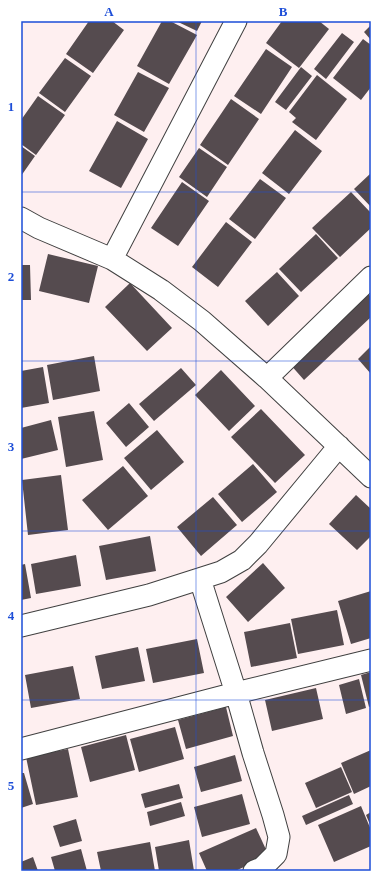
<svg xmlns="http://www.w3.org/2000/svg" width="392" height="892" font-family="'Times New Roman',serif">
	<rect width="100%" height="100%" fill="#feeff0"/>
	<!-- building -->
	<path fill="#554b4f" d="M89,21h23l12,9 -31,43 -27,-19z
		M162,21h8l27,14 -28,49 -32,-18z
		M176,21h26l-5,10z
		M282,21h37l10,8 -30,39 -33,-25z
		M371,25v15l-7,-8z
		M342,33l12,9 -28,37 -12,-10z
		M363,39l8,6v42l-10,13 -28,-22z
		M266,49l26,18 -31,47 -27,-18z
		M65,58l26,18 -26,36 -26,-19z
		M301,67l11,9 -26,34 -11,-8z
		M138,72l31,16 -25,44 -30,-17z
		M317,75l30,24 -31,41 -24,-18 4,-4 -7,-6z
		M38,96l27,19 -29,40 -15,-11v-24z
		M231,99l28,20 -31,46 -28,-20z
		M117,121l31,18 -27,49 -32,-17z
		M295,130l27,21 -33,43 -27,-21z
		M21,146l14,10 -14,20z
		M199,148l28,19 -20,30 -28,-20z
		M371,173v34l-17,-18z
		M260,179l26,19 -31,41 -26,-20z
		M182,182l27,19 -31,45 -27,-18z
		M351,192l20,21v15l-31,29 -28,-29z
		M226,222l26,20 -34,45 -26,-20z
		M316,234l22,24 -37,34 -22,-23z
		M48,254l50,12 -9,37 -50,-12z
		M21,265h9l1,35h-10z
		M277,272l22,24 -31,30 -23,-25z
		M130,283l42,45 -25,23 -42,-44z
		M366,291l5,6v20l-67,63 -15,-17z
		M371,346v28l-13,-15z
		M94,356l6,35 -47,9 -6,-35z
		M43,367l6,36 -28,5v-37z
		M181,368l15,17 -42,36 -15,-17z
		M221,370l34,36 -26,25 -34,-36z
		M129,403l20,24 -23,20 -20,-24z
		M261,409l44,46 -30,28 -44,-46z
		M94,411l9,49 -37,7 -8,-50z
		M51,420l7,30 -37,9v-31z
		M157,430l27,32 -33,28 -27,-32z
		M253,464l24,28 -35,30 -24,-28z
		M123,466l25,30 -40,34 -26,-30z
		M61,475l7,55 -40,5 -6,-55z
		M356,495l15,14v27l-14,14 -28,-26z
		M213,497l24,28 -36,31 -24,-29z
		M150,536l6,35 -50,9 -7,-34z
		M76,555l5,31 -45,8 -5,-30z
		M263,563l22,25 -37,34 -22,-25z
		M25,564l6,34 -10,2v-35z
		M371,591v47l-20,6 -13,-43z
		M337,610l7,35 -46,9 -7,-35z
		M290,623l7,35 -46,9 -7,-35z
		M197,639l7,34 -51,10 -7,-34z
		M138,647l7,34 -43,8 -7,-33z
		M73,666l7,33 -49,9 -6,-33z
		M371,672v34l-2,1 -8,-32z
		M359,679l7,29 -20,6 -7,-29z
		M316,688l7,31 -51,12 -7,-31z
		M226,707l7,29 -47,13 -8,-29z
		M175,727l9,32 -45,13 -9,-33z
		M126,735l9,35 -45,12 -9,-35z
		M68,749l10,48 -42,8 -10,-48z
		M371,750v36l-17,8 -13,-31z
		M235,755l7,26 -41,11 -7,-25z
		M341,767l11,25 -36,16 -11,-25z
		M21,773h3l9,31 -12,4z
		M179,784l4,14 -38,10 -4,-14z
		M242,794l8,30 -48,13 -8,-30z
		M349,795l4,9 -47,21 -4,-9z
		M181,802l4,14 -35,10 -3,-14z
		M361,806l10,24v16l-37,16 -16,-37z
		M371,812v15l-5,-12z
		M76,819l6,22 -22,6 -7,-21z
		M256,828l13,28 -34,15h-28l-8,-18z
		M189,840l5,31h-35l-4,-24z
		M150,842l5,29h-54l-4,-19z
		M81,849l6,22h-32l-4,-14z
		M33,857l5,14h-17v-9z"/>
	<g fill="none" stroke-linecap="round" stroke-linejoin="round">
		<defs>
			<path id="street" d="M21,218l18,10 73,31 49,31 41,31 65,57 104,99
				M112,259l124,-238
				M267,378l104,-101
				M200,579l36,114 17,60 20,62 6,22 -3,17 -14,14 -8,3
				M21,626l128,-31 72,-23 21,-12 16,-16 81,-98
				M21,749l215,-56 135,-33"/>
		</defs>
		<!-- street casing -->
		<use href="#street" stroke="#404040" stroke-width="23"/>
		<!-- street -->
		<use href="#street" stroke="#fff" stroke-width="21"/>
	</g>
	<!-- grid -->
	<path fill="none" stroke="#1d4ed8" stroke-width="1" stroke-opacity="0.55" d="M196,21v850M21,192h350M21,361h350M21,531h350M21,700h350"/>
	<!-- border -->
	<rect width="392" height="892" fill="none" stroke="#ffffff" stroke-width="44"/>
	<rect x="22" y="22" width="348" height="848" fill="none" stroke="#1d4ed8" stroke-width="1.5"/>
	<g font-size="13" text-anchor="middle" font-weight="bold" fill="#1d4ed8">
		<text x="109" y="16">A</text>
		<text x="283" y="16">B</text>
		<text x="11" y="111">1</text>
		<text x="11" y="281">2</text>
		<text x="11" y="451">3</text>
		<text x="11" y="620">4</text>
		<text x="11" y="790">5</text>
	</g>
</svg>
